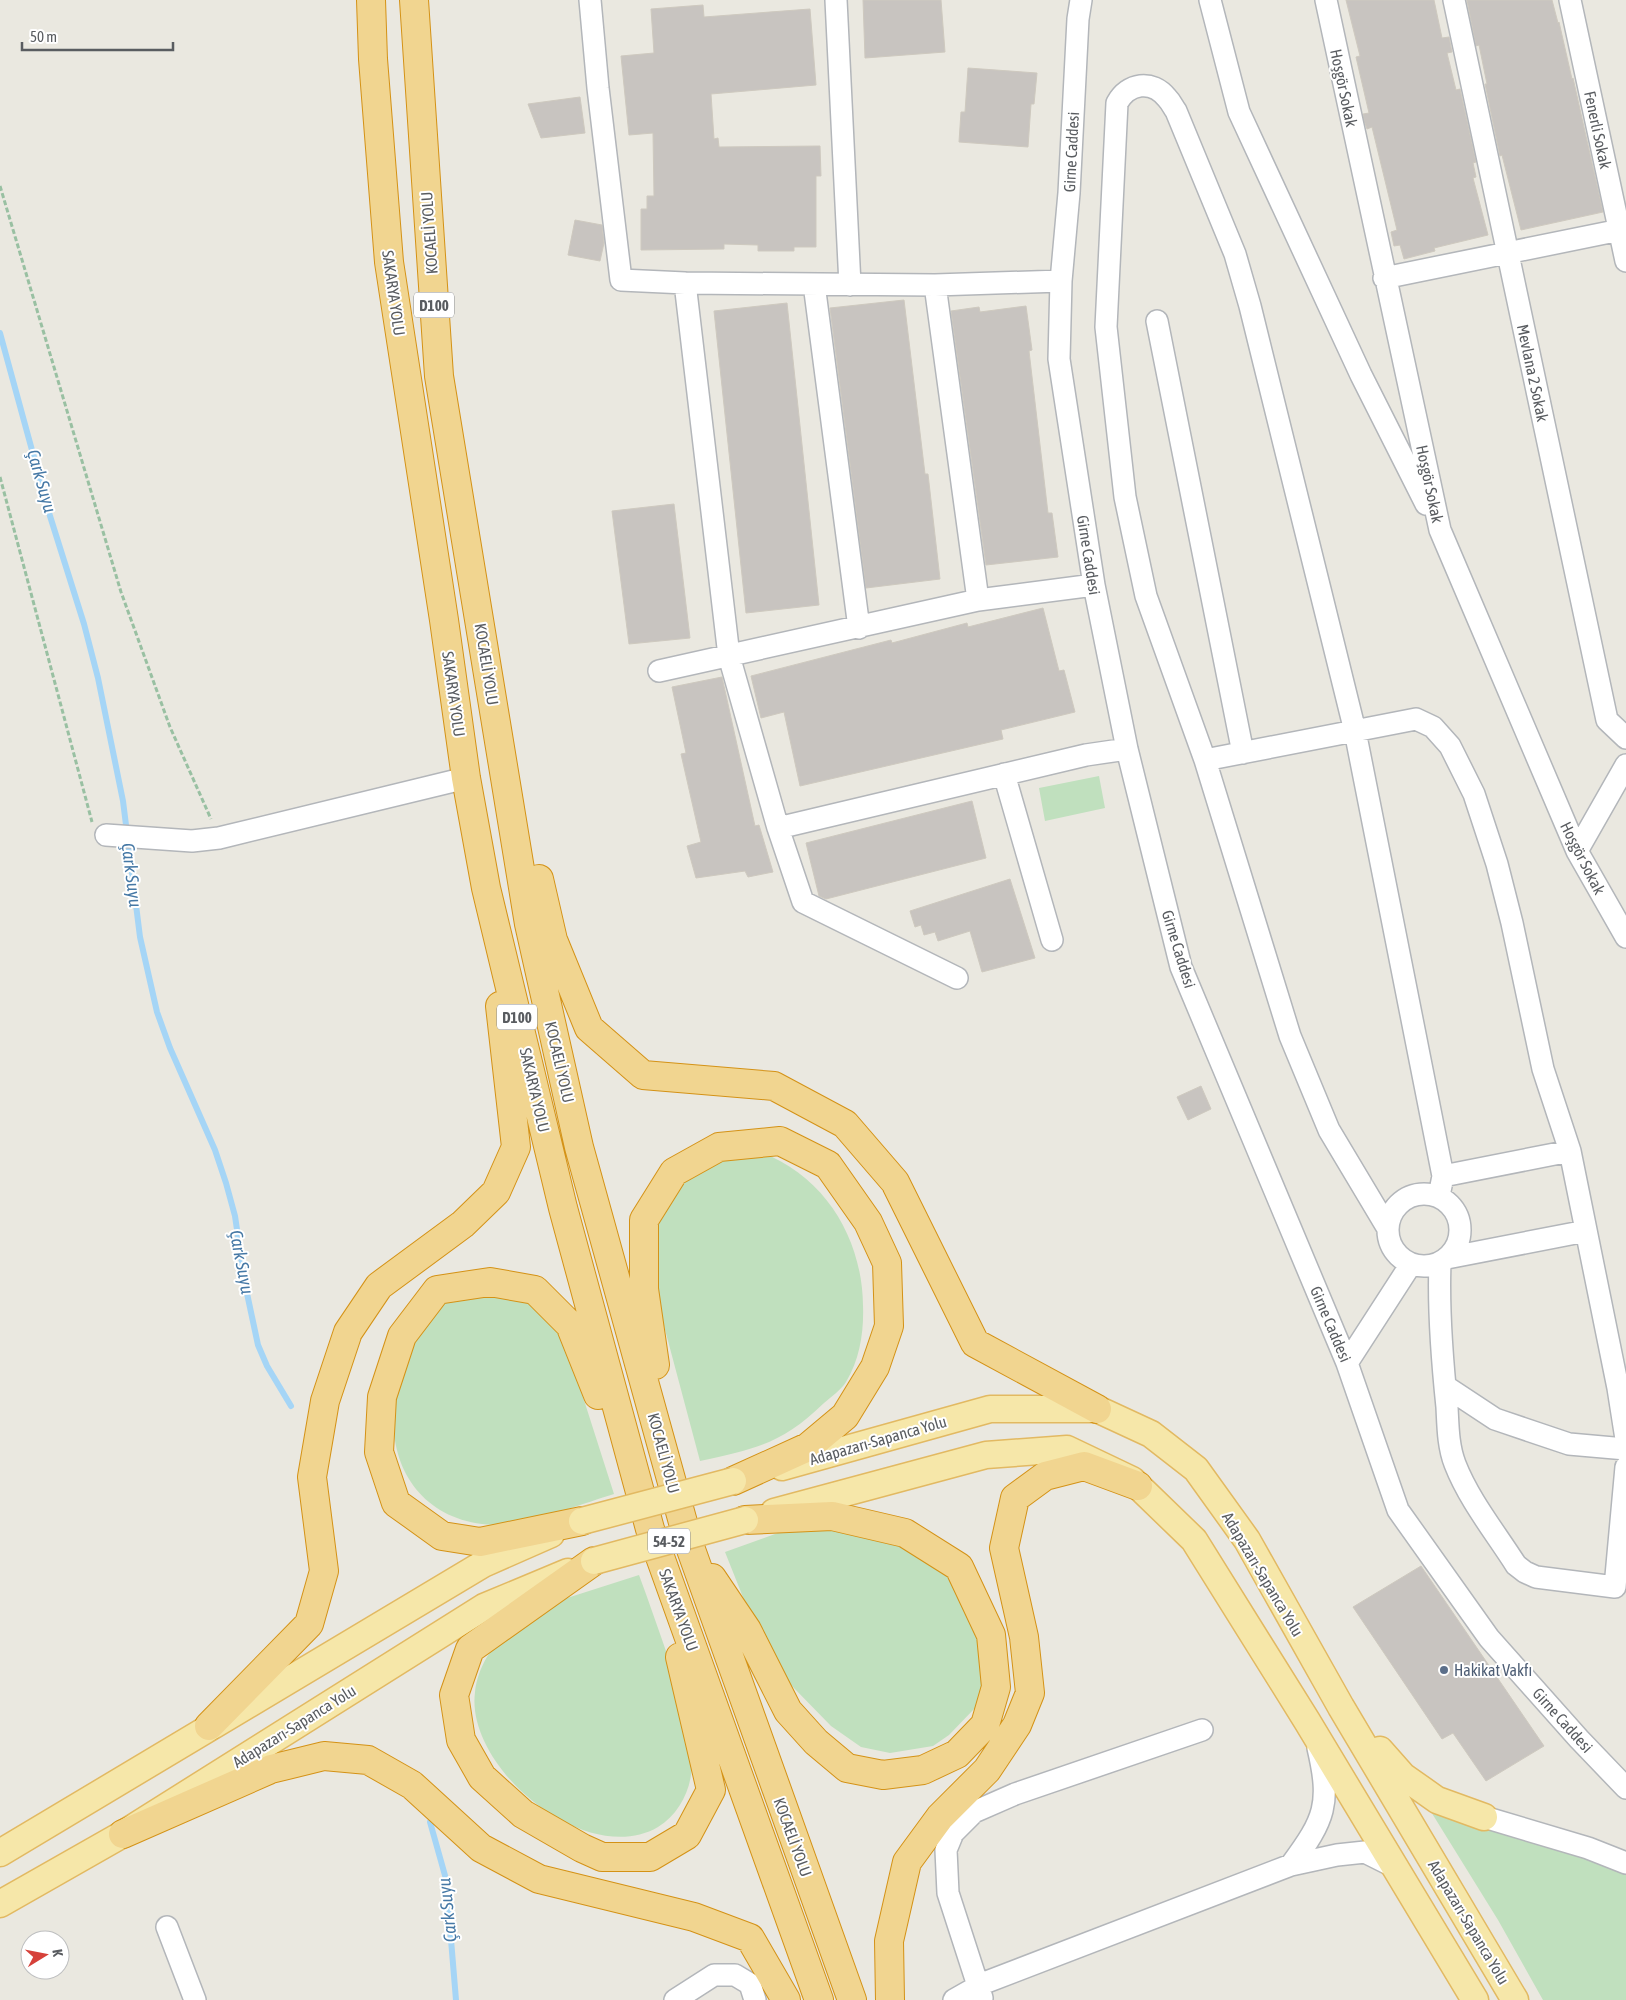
<svg xmlns="http://www.w3.org/2000/svg" width="1626" height="2000" font-family="'Asap Condensed',sans-serif">
	<rect width="100%" height="100%" fill="#eae8e0"/>
	<!-- green -->
	<path fill="#c0e0be" d="M1099,776l6,32 -60,13 -6,-33z
		M760,1152c65,24 102,86 103,153 1,26 -3,54 -17,77 -5,8 -15,15 -22,21 -42,41 -69,46 -124,58l-49,-184 4,-83 25,-31z
		M513,1289l45,38 10,23 46,144c-36,11 -96,35 -132,30 -64,-8 -96,-62 -87,-123 2,-10 6,-20 8,-29 9,-31 24,-60 50,-78 6,-5 50,-5 60,-5z
		M842,1522l102,42 35,63 5,55 -9,26 -26,27 -16,11 -43,7 -29,-6 -30,-21 -40,-41 -27,-35 -39,-98 72,-26z
		M639,1575c10,27 19,53 28,79 13,38 30,80 24,121 -3,21 -15,41 -33,52 -71,42 -193,-59 -183,-135 4,-36 32,-64 60,-84 7,-5 20,-7 29,-9 25,-8 50,-16 75,-24z
		M1420,1794l206,77v129h-83l-45,-80z"/>
	<g fill="none" stroke-linecap="round" stroke-linejoin="round">
		<!-- stream -->
		<path stroke="#a5d5f6" stroke-width="6" d="M0,333l50,183 34,108 14,54 25,123 17,136 17,75 13,36 45,102 11,33 9,33 10,68 13,61 9,21 24,40
			M430,1822l16,57 10,121"/>
	</g>
	<!-- building -->
	<path fill="#c8c4c0" stroke="#cec9bf" d="M863,0h78l4,52 -80,6z
		M1346,0h88l8,38 7,-1 3,15 -5,1 9,37 4,-1 16,73 -3,1 3,14 -3,1 15,57 -54,13 1,3 -31,8 -4,-14 -6,1 -3,-14 6,-2 -25,-103 -5,2 -3,-9 -1,-6 6,-1 -13,-56 4,-1z
		M1467,0h85l6,23 1,-1 13,57 1,-1 30,134 -82,18 -19,-75 -2,1 -15,-72h2l-8,-39 -3,1z
		M703,5l1,12 106,-8 6,76 -105,9 3,45 4,-1 1,9 101,-1 1,30h-5v71h-22v4h-36v-6l-34,-1v5l-83,1v-41h6v-13h7l-1,-63 -24,2 -8,-79 33,-3 -3,-44z
		M968,68l69,5 -3,31h-3l-3,43 -69,-5 2,-30h4z
		M580,97l5,36 -44,5 -13,-34z
		M575,220l27,5 2,18 -4,18 -32,-6z
		M904,300l21,174h3l12,105 -74,9 -36,-280z
		M787,303l32,302 -73,8 -32,-302z
		M1026,306l6,44 -3,1 19,162h4l6,44 -72,8 -35,-254 28,-4 1,5z
		M674,504l16,134 -61,6 -17,-133z
		M1043,608l16,63 5,-1 11,42 -74,18 2,9 -203,47 -16,-74 -23,6 -10,-42 140,-36 1,3 75,-20 1,4z
		M722,677l33,149 4,-1 14,47 -25,5 -3,-6 -49,7 -9,-32 14,-4 -20,-88 5,-1 -14,-66z
		M972,801l14,57 -160,41 -7,-3 -13,-53z
		M1010,879l25,79 -53,14 -12,-41 -32,10 -3,-9 -11,3 -3,-10 -6,2 -5,-16z
		M1201,1086l10,23 -23,11 -11,-23z
		M1421,1566l123,180 -58,35 -33,-48 -11,6 -89,-132z"/>
	<g fill="none" stroke-linecap="round" stroke-linejoin="round">
		<defs>
			<path id="minor" d="M590,0l8,88 23,192 64,3
				M836,0l14,285
				M1081,0l-3,19 -9,174 -8,88 -2,78 35,226 33,164 54,218 166,396 51,147 91,128 90,101 47,49
				M1210,0l29,112 122,263 65,129
				M1326,0l114,530 137,321 49,86
				M1454,0l153,720 19,18
				M1570,0l56,261
				M1384,278l236,-48
				M814,284l45,344
				M935,285l43,315
				M1157,321l86,432
				M659,671l319,-71 116,-15
				M1205,760l211,-41 17,8 17,19 24,48 23,70 15,59 31,146 27,82 48,237 8,51
				M1004,774l48,166
				M778,828l308,-73 41,-6
				M106,835l86,6 27,-3 247,-60
				M1577,851l49,-86
				M957,978l-154,-76 -25,-74 -49,-172 -44,-373 250,2 126,-4
				M1443,1176l127,-25
				M1388 1230a36 36 0 1 1 72 0a36 36 0 1 1-72 0Z
				M1387,1227l-58,-97 -39,-94 -85,-276 -59,-164 -21,-99 -19,-170 11,-224c11,-20 35,-24 50,-5 4,4 6,9 9,13l59,143 15,52 105,425 88,445 -4,20
				M1447,1258l139,-27
				M1440,1263c-2,48 2,96 7,144 1,19 1,39 8,57 14,36 40,68 61,101l9,7 11,5 79,10 11,-120
				M1347,1363l64,-99
				M1445,1386l50,33 74,25 57,5
				M1484,1817l104,31 38,15
				M1291,1865c34,-46 40,-61 27,-117
				M167,1927l28,73
				M982,1998l-34,-105 -2,-43 7,-17 21,-21 41,-18 187,-64
				M675,2000l39,-25h21l15,9 5,16
				M954,2000l30,-17 307,-118 46,-10 28,-3 30,15"/>
			<path id="major" d="M782,1467l208,-58h107l54,25 45,35 51,71 94,167 174,293
				M774,1512l212,-57 81,-6 65,31 62,60 113,181 168,279
				M1380,1750l23,26 34,24 47,17
				M0,1853l483,-289 68,-30
				M0,1904l123,-70 361,-227 84,-35"/>
			<path id="highway" d="M371,0l2,59 16,203 55,358 22,158 20,110 77,320 87,321 169,471
				M414,0l25,376 90,548 50,223 110,397 163,456
				M539,879l14,61 36,88 54,47 131,11 71,38 50,58 80,161 122,66
				M655,1365l-11,-76v-69l30,-48 45,-25 61,-6 48,24 40,57 19,41 2,63 -14,41 -30,49 -37,31 -75,34
				M582,1521l-102,21 -38,-6 -46,-33 -17,-51 3,-55 20,-61 35,-46 53,-8 45,8 35,35 28,70
				M594,1561l-124,88 -16,46 7,45 21,37 41,37 59,34 20,9h48l37,-22 24,-45 -31,-133
				M712,1578l35,52 41,81 28,31 31,26 36,7 40,-5 34,-16 28,-29 11,-38 -5,-52 -32,-68 -54,-34 -73,-17 -87,4
				M209,1726l100,-102 15,-53 -12,-94 13,-76 23,-69 31,-46 84,-62 33,-32 20,-45 -16,-141
				M123,1834l148,-65 53,-13 44,4 44,25 69,63 58,31 155,38 56,21 36,62
				M890,2000l-1,-59 18,-79 33,-45 47,-47 30,-45 13,-32 -6,-56 -20,-89 11,-50 30,-22 39,-10 54,20"/>
		</defs>
		<!-- minor casing -->
		<use href="#minor" stroke="#b3b6ba" stroke-width="24"/>
		<!-- major casing -->
		<use href="#major" stroke="#e2b962" stroke-width="29"/>
		<!-- highway casing -->
		<use href="#highway" stroke="#d49216" stroke-width="30"/>
		<!-- path -->
		<path stroke="#99c0a2" stroke-width="3" stroke-dasharray="5 2.5" stroke-linecap="butt" d="M0,186l121,406 49,135 41,92
			M0,477l92,345"/>
		<!-- minor -->
		<use href="#minor" stroke="#fff" stroke-width="21"/>
		<!-- major -->
		<use href="#major" stroke="#f6e7a9" stroke-width="26"/>
		<!-- highway -->
		<use href="#highway" stroke="#f1d590" stroke-width="28"/>
		<defs>
			<path id="major-bridge" d="M582,1521l151,-40
				M594,1561l151,-41"/>
		</defs>
		<!-- major-bridge casing -->
		<use href="#major-bridge" stroke="#e2b962" stroke-width="29" stroke-linecap="butt"/>
		<!-- major-bridge -->
		<use href="#major-bridge" stroke="#f6e7a9" stroke-width="26"/>
	</g>
	<!-- markers -->
	<circle fill="#5c6f8a" stroke="#fff" stroke-width="2" cx="1444" cy="1670" r="5"/>
	<g text-anchor="middle" dominant-baseline="central" stroke-width="4" stroke-linejoin="round" paint-order="stroke">
		<!-- shield labels -->
		<g fill="#fff" stroke="#8b8d90" stroke-width="1">
			<rect x="414" y="292.5" width="40" height="25" rx="4"/>
			<rect x="497" y="1004.5" width="40" height="25" rx="4"/>
			<rect x="648" y="1528.5" width="42" height="25" rx="4"/>
		</g>
		<g font-size="15" font-weight="bold" fill="#595c60">
			<text x="434" y="305">D100</text>
			<text x="517" y="1017">D100</text>
			<text x="669" y="1541">54-52</text>
		</g>
		<!-- street labels -->
		<g font-size="16" fill="#595c60" stroke="#fff">
			<text transform="translate(1344 88) rotate(78)">Hoşgör Sokak</text>
			<text transform="translate(1598 130) rotate(78)">Fenerli Sokak</text>
			<text transform="translate(1071 152) rotate(-87)">Girne Caddesi</text>
			<text transform="translate(429 233) rotate(-94)">KOCAELİ YOLU</text>
			<text transform="translate(394 293) rotate(82)">SAKARYA YOLU</text>
			<text transform="translate(1533 373) rotate(78)">Mevlana 2 Sokak</text>
			<text transform="translate(1430 484) rotate(78)">Hoşgör Sokak</text>
			<text transform="translate(1089 555) rotate(81)">Girne Caddesi</text>
			<text transform="translate(487 664) rotate(81)">KOCAELİ YOLU</text>
			<text transform="translate(454 694) rotate(82)">SAKARYA YOLU</text>
			<text transform="translate(1583 858) rotate(63)">Hoşgör Sokak</text>
			<text transform="translate(1179 949) rotate(73)">Girne Caddesi</text>
			<text transform="translate(560 1062) rotate(77)">KOCAELİ YOLU</text>
			<text transform="translate(535 1090) rotate(77)">SAKARYA YOLU</text>
			<text transform="translate(1331 1324) rotate(67)">Girne Caddesi</text>
			<text transform="translate(878 1440) rotate(-16)">Adapazarı-Sapanca Yolu</text>
			<text transform="translate(664 1453) rotate(75)">KOCAELİ YOLU</text>
			<text transform="translate(1263 1574) rotate(59)">Adapazarı-Sapanca Yolu</text>
			<text transform="translate(679 1610) rotate(70)">SAKARYA YOLU</text>
			<text transform="translate(1563 1720) rotate(48)">Girne Caddesi</text>
			<text transform="translate(294 1726) rotate(-32)">Adapazarı-Sapanca Yolu</text>
			<text transform="translate(793 1837) rotate(70)">KOCAELİ YOLU</text>
			<text transform="translate(1469 1922) rotate(59)">Adapazarı-Sapanca Yolu</text>
		</g>
		<!-- service labels -->
		<g font-size="16" fill="#4e5e75" stroke="#fff" text-anchor="start">
			<text x="1454" y="1670">Hakikat Vakfı</text>
		</g>
		<!-- water labels -->
		<g font-size="18" font-style="italic" fill="#4578a5" stroke="#fff">
			<text transform="translate(42 481) rotate(74)">Çark Suyu</text>
			<text transform="translate(132 875) rotate(83)">Çark Suyu</text>
			<text transform="translate(242 1262) rotate(79)">Çark Suyu</text>
			<text transform="translate(447 1910) rotate(-96)">Çark Suyu</text>
		</g>
	</g>
	<!-- north arrow -->
	<g transform="translate(45 1955) rotate(80)"><circle r="24" fill="#ffffff" stroke="#bdbebf"/>
	<path d="M0-4L9 19L0 12L-9 19Z" fill="#d6413a"/>
	<text y="-8" font-size="14" font-weight="bold" text-anchor="middle" fill="#595c60">K</text>
	</g>
	<!-- scale -->
	<path d="M22 42v8h151v-8" fill="none" stroke="#595c60" stroke-width="2.5"/>
	<text x="30" y="42" font-size="15" fill="#595c60" stroke="#ffffff" stroke-width="4" paint-order="stroke">50 m</text>
</svg>
